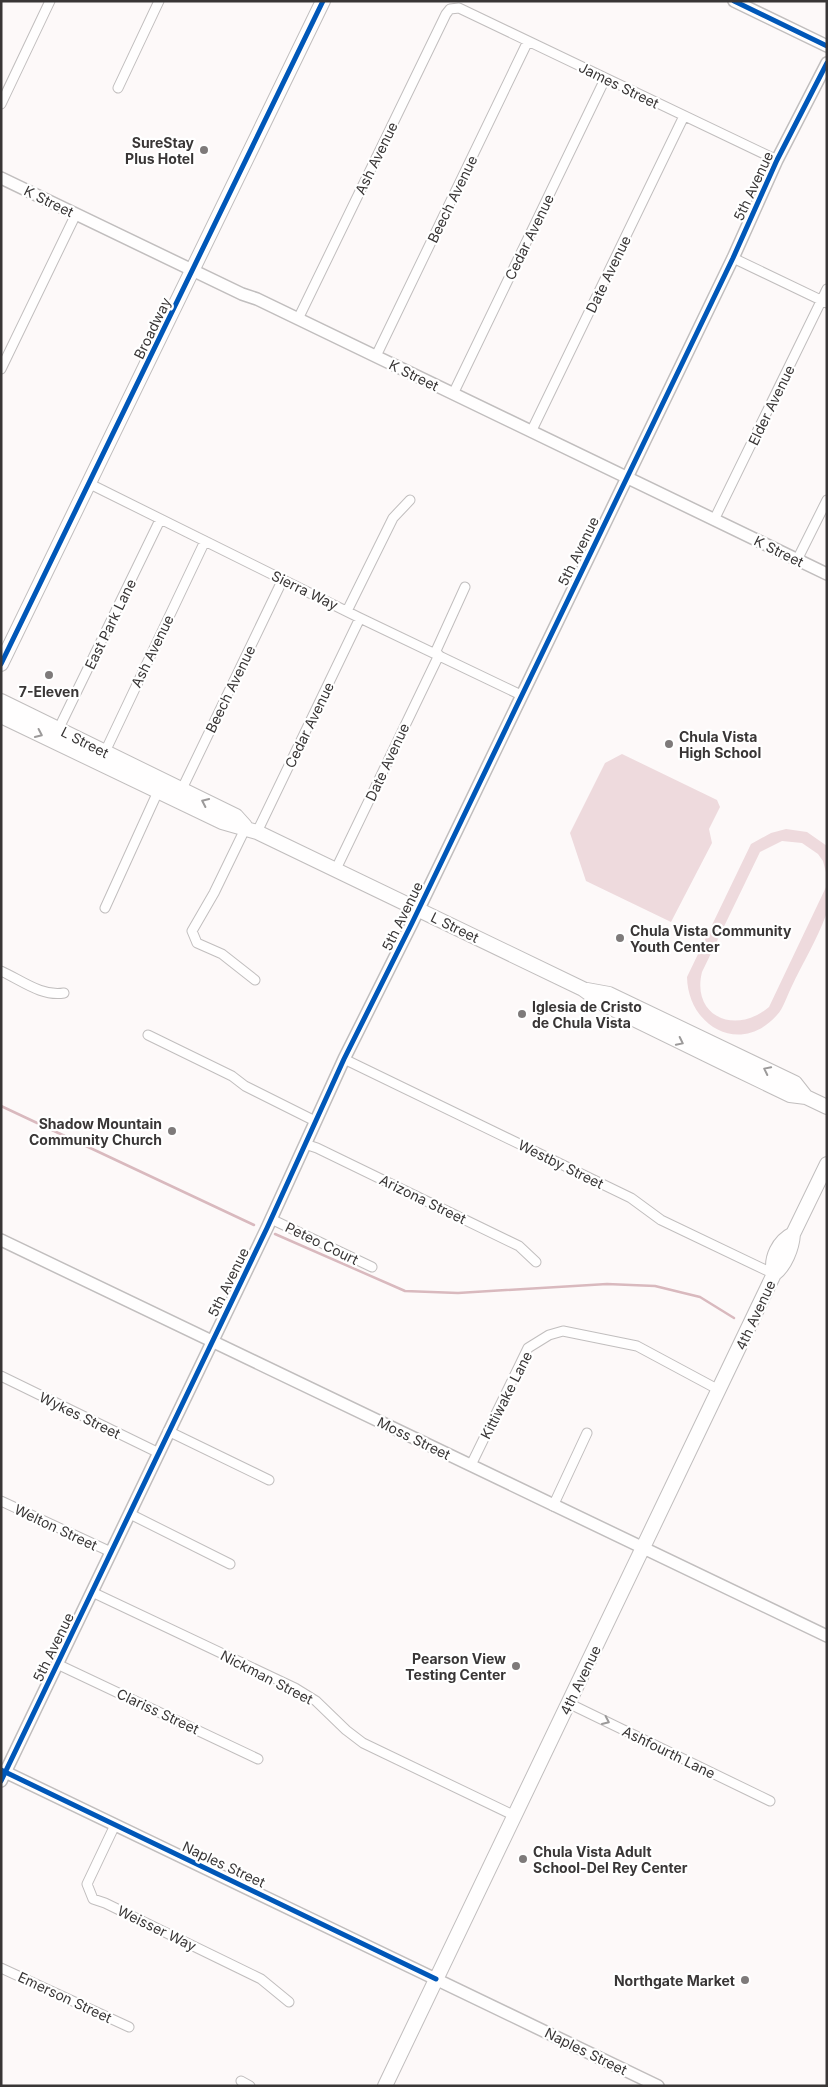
<svg xmlns="http://www.w3.org/2000/svg" width="828" height="2087" font-family="Inter,sans-serif">
	<rect width="100%" height="100%" fill="#fdf9f9"/>
	<!-- park -->
	<path fill="#eedadd" d="M622,754l95,46 3,7 -11,22 3,14 -41,79 -85,-41 -16,-48 35,-70z
		M786,829l21,3 20,14v30l-4,-15 -5,-7 -16,-11 -20,-2 -22,11 -58,120c-11,44 33,64 67,35l58,-122c0,9 1,22 -1,30 -9,25 -24,49 -35,73 -4,8 -8,21 -14,27 -36,41 -89,12 -90,-38l64,-133 20,-11z"/>
	<g fill="none" stroke-linecap="round" stroke-linejoin="round">
		<!-- stream -->
		<path stroke="#d9b9be" stroke-width="2.5" d="M1,1106l253,119
			M275,1234l130,57 53,2 149,-9 48,2 45,11 34,21"/>
		<defs>
			<path id="minor" d="M118,88l41,-87
				M1,104l49,-103
				M733,258l94,45
				M298,319l148,-305 4,-5 9,-1 318,152
				M376,356l152,-315
				M1,369l75,-155
				M453,394l152,-315
				M531,432l153,-316
				M90,484l270,134 161,77
				M714,520l113,-231
				M797,560l30,-60
				M347,611l46,-93 17,-18
				M435,653l30,-66
				M59,728l101,-208
				M103,756l102,-215
				M180,793l103,-214
				M246,827l-32,66 -22,38 5,12 25,11 33,26
				M257,832l103,-214
				M336,869l103,-214
				M105,908l55,-121
				M1,971c20,9 41,26 63,22
				M148,1035l84,41 13,10 70,35
				M344,1059l287,139 30,22 113,54
				M305,1144l12,4 202,98 17,16
				M271,1219l101,48
				M1,1376l158,77
				M168,1431l101,49
				M471,1465l57,-117 21,-13 14,-4 74,15 82,44
				M1,1501l110,51
				M553,1506l34,-73
				M130,1514l100,50
				M92,1592l203,96 21,13 30,29 17,13 150,72
				M57,1664l201,95
				M568,1703l202,98
				M115,1825l-28,59 6,15 12,4 156,76 28,23
				M1,1968l128,59
				M241,2081l9,5"/>
			<path id="tertiary" d="M734,1l93,45
				M1,178l241,116 15,5 570,275
				M1,1240l826,396
				M1,1770l657,316
				M1,1781l266,-553 77,-169 68,-136 321,-665 44,-98 50,-97"/>
			<path id="primary" d="M1,664l322,-663
				M1,701l235,115 9,10
				M1,716l221,106 35,10 326,157 22,16 129,63 56,27 16,2 21,10
				M587,990l22,4 186,89 11,14
				M774,1274c-4,-16 5,-33 19,-40
				M385,2086l389,-812c11,-8 18,-26 19,-40l34,-70"/>
		</defs>
		<!-- minor casing -->
		<use href="#minor" stroke="#c1bebe" stroke-width="11"/>
		<!-- tertiary casing -->
		<use href="#tertiary" stroke="#c1bebe" stroke-width="14"/>
		<!-- primary casing -->
		<use href="#primary" stroke="#c1bebe" stroke-width="16"/>
		<!-- minor -->
		<use href="#minor" stroke="#fffefe" stroke-width="9"/>
		<!-- tertiary -->
		<use href="#tertiary" stroke="#fffefe" stroke-width="11"/>
		<!-- primary -->
		<use href="#primary" stroke="#fffefe" stroke-width="14"/>
		<defs>
			<path id="cycleway" d="M734,1l93,45
				M1,664l322,-663
				M1,1770l435,209
				M1,1781l266,-553 77,-169 68,-136 321,-665 44,-98 50,-97"/>
		</defs>
		<!-- cycleway casing -->
		<use href="#cycleway" stroke="#fff" stroke-width="8"/>
		<!-- cycleway -->
		<use href="#cycleway" stroke="#0057b8" stroke-width="5"/>
	</g>
	<!-- one-way arrows -->
	<defs><path id="oneway-chevron" d="M-2-3.5L2.5 0L-2 3.5" fill="none" stroke-width="1.6" stroke-linecap="round" stroke-linejoin="round" transform="scale(1.25)"/></defs>
	<g stroke="#9c9a9a">
		<use href="#oneway-chevron" transform="translate(39 734) rotate(25)"/>
		<use href="#oneway-chevron" transform="translate(205 802) rotate(-155)"/>
		<use href="#oneway-chevron" transform="translate(680 1042) rotate(26)"/>
		<use href="#oneway-chevron" transform="translate(767 1070) rotate(-154)"/>
		<use href="#oneway-chevron" transform="translate(606 1721) rotate(25)"/>
	</g>
	<!-- markers -->
	<g fill="#7e7a7a" stroke="#fff" stroke-width="2">
		<circle cx="204" cy="150" r="5"/>
		<circle cx="49" cy="675" r="5"/>
		<circle cx="669" cy="744" r="5"/>
		<circle cx="620" cy="938" r="5"/>
		<circle cx="522" cy="1014" r="5"/>
		<circle cx="172" cy="1131" r="5"/>
		<circle cx="516" cy="1666" r="5"/>
		<circle cx="523" cy="1859" r="5"/>
		<circle cx="745" cy="1980" r="5"/>
	</g>
	<g text-anchor="middle" dominant-baseline="central" stroke-width="4.5" stroke-linejoin="round" paint-order="stroke">
		<!-- street labels -->
		<g font-size="14" fill="#393636" stroke="#fff">
			<text transform="translate(619 85) rotate(26)">James Street</text>
			<text transform="translate(376 158) rotate(-64)">Ash Avenue</text>
			<text transform="translate(753 186) rotate(-65)">5th Avenue</text>
			<text transform="translate(452 199) rotate(-64)">Beech Avenue</text>
			<text transform="translate(49 201) rotate(26)">K Street</text>
			<text transform="translate(529 237) rotate(-64)">Cedar Avenue</text>
			<text transform="translate(608 274) rotate(-64)">Date Avenue</text>
			<text transform="translate(152 328) rotate(-64)">Broadway</text>
			<text transform="translate(414 375) rotate(26)">K Street</text>
			<text transform="translate(771 405) rotate(-64)">Elder Avenue</text>
			<text transform="translate(578 551) rotate(-64)">5th Avenue</text>
			<text transform="translate(779 551) rotate(26)">K Street</text>
			<text transform="translate(305 590) rotate(26)">Sierra Way</text>
			<text transform="translate(110 624) rotate(-64)">East Park Lane</text>
			<text transform="translate(152 651) rotate(-64)">Ash Avenue</text>
			<text transform="translate(230 689) rotate(-64)">Beech Avenue</text>
			<text transform="translate(309 725) rotate(-64)">Cedar Avenue</text>
			<text transform="translate(85 742) rotate(27)">L Street</text>
			<text transform="translate(387 762) rotate(-65)">Date Avenue</text>
			<text transform="translate(402 916) rotate(-64)">5th Avenue</text>
			<text transform="translate(455 927) rotate(26)">L Street</text>
			<text transform="translate(561 1164) rotate(26)">Westby Street</text>
			<text transform="translate(423 1199) rotate(26)">Arizona Street</text>
			<text transform="translate(322 1243) rotate(26)">Peteo Court</text>
			<text transform="translate(228 1282) rotate(-64)">5th Avenue</text>
			<text transform="translate(755 1315) rotate(-65)">4th Avenue</text>
			<text transform="translate(506 1395) rotate(-63)">Kittiwake Lane</text>
			<text transform="translate(80 1415) rotate(26)">Wykes Street</text>
			<text transform="translate(414 1438) rotate(26)">Moss Street</text>
			<text transform="translate(56 1527) rotate(25)">Welton Street</text>
			<text transform="translate(53 1647) rotate(-64)">5th Avenue</text>
			<text transform="translate(267 1677) rotate(27)">Nickman Street</text>
			<text transform="translate(580 1680) rotate(-64)">4th Avenue</text>
			<text transform="translate(158 1711) rotate(25)">Clariss Street</text>
			<text transform="translate(669 1752) rotate(26)">Ashfourth Lane</text>
			<text transform="translate(224 1864) rotate(25)">Naples Street</text>
			<text transform="translate(157 1928) rotate(26)">Weisser Way</text>
			<text transform="translate(65 1997) rotate(25)">Emerson Street</text>
			<text transform="translate(586 2051) rotate(26)">Naples Street</text>
		</g>
		<!-- poi labels -->
		<g font-size="14" font-weight="bold" fill="#393636" stroke="#fff" text-anchor="end">
			<text x="194" y="142">SureStay<tspan x="194" dy="16">Plus Hotel</tspan></text>
			<text x="49" y="691" text-anchor="middle">7-Eleven</text>
			<text x="679" y="736" text-anchor="start">Chula Vista<tspan x="679" dy="16">High School</tspan></text>
			<text x="630" y="930" text-anchor="start">Chula Vista Community<tspan x="630" dy="16">Youth Center</tspan></text>
			<text x="532" y="1006" text-anchor="start">Iglesia de Cristo<tspan x="532" dy="16">de Chula Vista</tspan></text>
			<text x="162" y="1123">Shadow Mountain<tspan x="162" dy="16">Community Church</tspan></text>
			<text x="506" y="1658">Pearson View<tspan x="506" dy="16">Testing Center</tspan></text>
			<text x="533" y="1851" text-anchor="start">Chula Vista Adult<tspan x="533" dy="16">School-Del Rey Center</tspan></text>
			<text x="735" y="1980">Northgate Market</text>
		</g>
	</g>
	<!-- border -->
	<rect width="828" height="2087" fill="none" stroke="#393636" stroke-width="5"/>
</svg>
